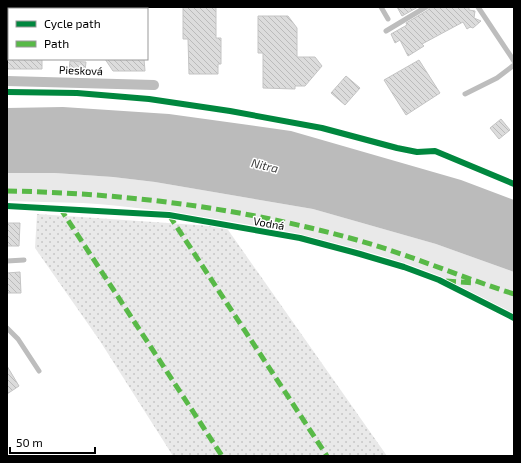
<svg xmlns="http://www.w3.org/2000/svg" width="521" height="463" font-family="'Exo 2',sans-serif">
	<defs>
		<pattern id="garden-dots" width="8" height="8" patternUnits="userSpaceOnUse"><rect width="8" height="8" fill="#e9e9e9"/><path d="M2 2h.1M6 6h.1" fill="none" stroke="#c6c6c6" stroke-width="1.8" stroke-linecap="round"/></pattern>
		<pattern id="building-back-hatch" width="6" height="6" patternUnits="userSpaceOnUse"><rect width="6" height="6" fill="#dcdcdc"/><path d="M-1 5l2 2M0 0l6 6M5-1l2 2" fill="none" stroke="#bbb"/></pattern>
	</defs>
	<rect width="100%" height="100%" fill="#fff"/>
	<!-- grass -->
	<path fill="#e9e9e9" d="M7,173h48l58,4 42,5 158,27 123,35 78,28v42c-36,-18 -72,-38 -110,-51 -58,-19 -117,-32 -177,-42 -48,-8 -96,-15 -144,-18 -25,-1 -51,-1 -76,-2z"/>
	<!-- garden -->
	<path fill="url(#garden-dots)" d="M37,214l189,13 161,229h-214l-73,-115 -65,-93z"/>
	<!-- water -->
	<path fill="#bbb" d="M63,107l106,7 122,17 170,49 53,20v72l-78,-28 -123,-35 -158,-27 -42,-5 -58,-4h-48v-65z"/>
	<!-- building -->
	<path fill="url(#building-back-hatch)" stroke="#c4c4c4" d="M183,7h33v31h5v26h-3v10h-29l-1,-35h-5z
		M397,7h21l-16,9z
		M430,7h39v3l6,1 -1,7 7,3 -8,7 -3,-1 -3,2 -4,-7 -41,22 2,2 -16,10 -8,-16 -5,3 -4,-9 16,-9 -1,-2 22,-13z
		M258,16h30l9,12v29h18l7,9 -17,20h-10v3l-32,-1v-35h-5z
		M7,59h35v10h-35z
		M105,59h39l1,12h-32z
		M419,60l21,33 -34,22 -22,-35z
		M70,61l16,1 -1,9 -16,-1z
		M346,76l14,12 -15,17 -14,-12z
		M501,119l9,11 -11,9 -9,-11z
		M7,223h13l-1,23h-12z
		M20,272l1,21h-14v-20z
		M7,366l12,20 -12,8z"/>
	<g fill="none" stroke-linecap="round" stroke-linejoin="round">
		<!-- lane -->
		<path stroke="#bdbdbd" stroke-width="5" d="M381,7l7,12
			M478,7l36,54
			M386,31l40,-24
			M465,94l32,-16 17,-13
			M7,206l162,9 131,23 60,16 44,13 35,13 75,38
			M7,261l17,-1
			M7,328l11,11 21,32"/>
		<!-- street -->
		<path stroke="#bdbdbd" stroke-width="10" d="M7,81l147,4"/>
		<!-- quiet -->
		<path stroke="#58b947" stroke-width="5" stroke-dasharray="10 5" stroke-linecap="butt" d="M7,191c118,2 236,17 350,49 53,15 104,37 157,54
			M60,208l162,248
			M169,215l158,241
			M446,281l30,2"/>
		<defs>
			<path id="cycleway" d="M7,92l70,1 72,6 81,12 92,17 75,20 20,4 18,-1 79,33
				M7,206l162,9 131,23 60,16 44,13 35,13 75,38"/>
		</defs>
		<!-- cycleway casing -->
		<use href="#cycleway" stroke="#fff" stroke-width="8"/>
		<!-- cycleway -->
		<use href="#cycleway" stroke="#00873e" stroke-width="6"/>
	</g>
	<g text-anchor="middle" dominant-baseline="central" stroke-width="3" stroke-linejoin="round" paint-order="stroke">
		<!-- street labels -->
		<g font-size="11" fill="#000" stroke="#fff">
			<text transform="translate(81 70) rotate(2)">Piesková</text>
			<text transform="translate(269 223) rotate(10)">Vodná</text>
		</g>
		<!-- water labels -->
		<g font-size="12" font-style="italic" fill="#3f3f3f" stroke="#fff">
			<text transform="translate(265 165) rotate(13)">Nitra</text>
		</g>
	</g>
	<!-- border -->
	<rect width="521" height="463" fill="none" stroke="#000000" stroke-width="16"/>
	<!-- legend -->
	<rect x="8" y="8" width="140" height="52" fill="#ffffff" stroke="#999999"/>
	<rect x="16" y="21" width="20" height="6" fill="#00873e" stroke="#999999"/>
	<text x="44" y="28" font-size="12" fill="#000000">Cycle path</text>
	<rect x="16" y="41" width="20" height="6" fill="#58b947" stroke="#999999"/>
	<text x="44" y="48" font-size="12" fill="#000000">Path</text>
	<!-- scale -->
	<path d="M10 447v6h85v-6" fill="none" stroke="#000000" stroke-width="2"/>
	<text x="16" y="447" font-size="12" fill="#000000" stroke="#ffffff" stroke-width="3" paint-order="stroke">50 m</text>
</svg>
